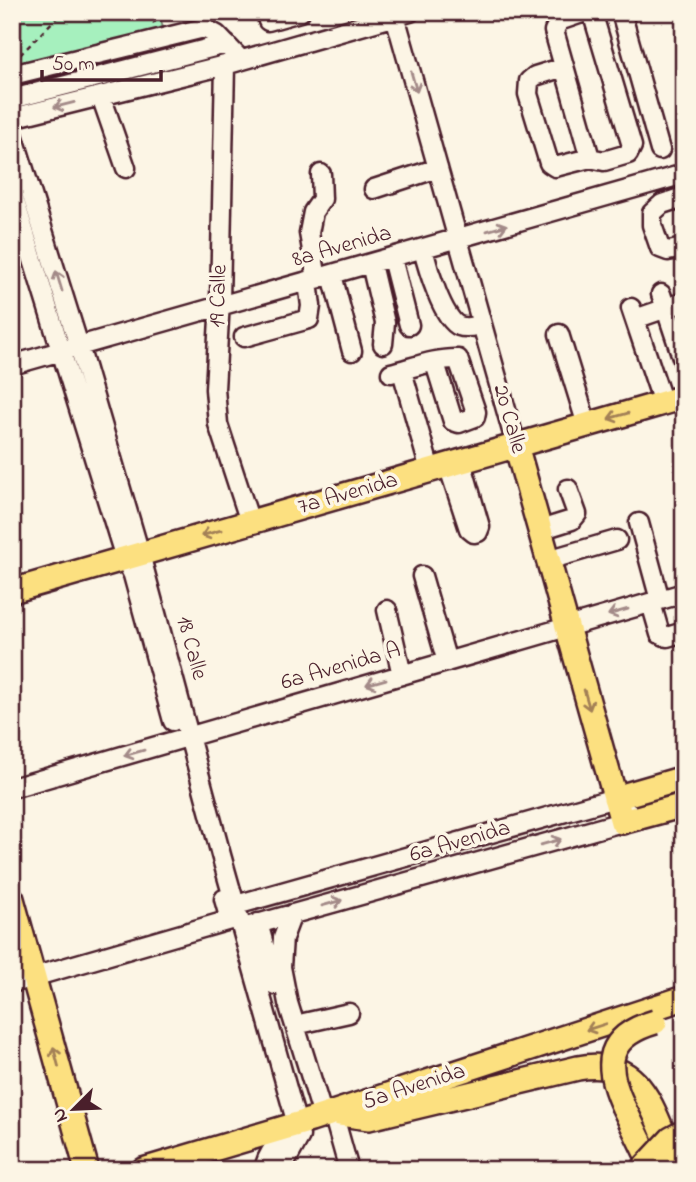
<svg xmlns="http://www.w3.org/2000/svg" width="696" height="1182" font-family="'Indie Flower',sans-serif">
	<rect width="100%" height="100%" fill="#fcf5e5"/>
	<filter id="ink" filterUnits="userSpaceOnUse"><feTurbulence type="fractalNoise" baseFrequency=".0143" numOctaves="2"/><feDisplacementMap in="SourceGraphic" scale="14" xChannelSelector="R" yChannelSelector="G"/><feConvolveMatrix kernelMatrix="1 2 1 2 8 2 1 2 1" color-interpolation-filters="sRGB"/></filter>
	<g filter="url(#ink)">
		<!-- green -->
		<path fill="#a6f0be" stroke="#788874" stroke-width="2" d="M12,12h147l4,16 -150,37z"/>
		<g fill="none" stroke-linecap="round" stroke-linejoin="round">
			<defs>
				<path id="minor" d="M585,12l-26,9 -5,10 36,127 14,3 24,-7 4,-8 -40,-134
					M621,12l39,138
					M395,16l121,429
					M268,21l32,-9
					M225,65l-5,236 -5,88 3,35 32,98
					M564,67l-29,9 -6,5 -1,13 21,69 6,4 35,-9
					M12,75l192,-47 13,7 24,25
					M101,96l25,72
					M12,99l214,-55
					M12,118l213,-53 185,-53
					M12,131l67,215 61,208 81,301 76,269 3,12 -19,34
					M374,189l64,-21
					M12,192l113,366 8,17 40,146
					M684,204l-7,-5 -15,5 -10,9v12l8,23 8,3 16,-3
					M423,249c4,17 20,71 36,77 8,3 16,0 23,-1
					M392,258l17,67
					M371,264l14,59 -2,21
					M332,275l20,76
					M317,279l-8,-46 4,-21 9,-13 -1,-25
					M661,294l23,69
					M631,308l32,95
					M635,319l49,-17
					M559,334l28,91
					M244,337l65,-18 2,-13 -3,-24
					M12,365l672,-191
					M402,371l28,99
					M391,373c21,-5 45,-15 67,-14l18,53 -1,5 -16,6 -6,-2 -18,-58
					M448,465l21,64 5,4 4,-1 2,-5 -19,-66
					M639,523l21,77
					M540,530l32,-10 5,-6 -9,-25
					M548,560l69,-20
					M422,576l25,86
					M651,603l9,31 7,3 17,-5
					M387,610l15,65
					M12,788l672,-195
					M236,905l379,-107
					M292,914l-9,24 -2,29 7,36 35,113
					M258,923l17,62
					M243,928l379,-106 7,-9
					M12,983l218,-63 -6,-21
					M295,1025l54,-12
					M333,1113l16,57
					M264,1170c3,-19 17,-31 31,-44"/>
				<path id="major" d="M516,445l106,377 62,-17
					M12,591l672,-194
					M615,798l69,-20
					M12,899l75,271
					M623,1106l31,64
					M340,1114l29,4 209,-50c65,-12 74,43 96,90
					M143,1170l168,-50 373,-122"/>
			</defs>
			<!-- minor casing -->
			<use href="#minor" stroke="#4a1f2b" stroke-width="23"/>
			<!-- major casing -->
			<use href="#major" stroke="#4a1f2b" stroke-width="28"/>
			<!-- path -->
			<path stroke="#4a1f2b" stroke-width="2.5" stroke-dasharray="5 5" stroke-linecap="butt" d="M136,12l18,11
				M152,12l3,11
				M12,38l5,20
				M20,55l42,-43"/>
			<!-- minor -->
			<use href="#minor" stroke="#fcf5e5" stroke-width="18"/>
			<!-- major -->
			<use href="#major" stroke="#fce080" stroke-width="23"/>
			<defs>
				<path id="major-bridge" d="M623,1106c-20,-43 -16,-70 32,-84
					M642,1170l29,-31 13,-7
					M668,1170l16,-18"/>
			</defs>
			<!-- major-bridge casing -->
			<use href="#major-bridge" stroke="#4a1f2b" stroke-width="28" stroke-linecap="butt"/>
			<!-- major-bridge -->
			<use href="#major-bridge" stroke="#fce080" stroke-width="23"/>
		</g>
		<!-- one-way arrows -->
		<defs><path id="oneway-shaft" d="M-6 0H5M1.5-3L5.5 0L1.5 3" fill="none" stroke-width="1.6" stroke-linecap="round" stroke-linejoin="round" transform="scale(1.75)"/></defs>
		<g stroke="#a38a88">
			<use href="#oneway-shaft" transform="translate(414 82) rotate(74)"/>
			<use href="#oneway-shaft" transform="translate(64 105) rotate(166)"/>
			<use href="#oneway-shaft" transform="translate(497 228) rotate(-16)"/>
			<use href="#oneway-shaft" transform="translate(59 281) rotate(-107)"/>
			<use href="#oneway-shaft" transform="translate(618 612) rotate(164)"/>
			<use href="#oneway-shaft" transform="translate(376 682) rotate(164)"/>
			<use href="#oneway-shaft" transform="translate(134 753) rotate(164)"/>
			<use href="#oneway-shaft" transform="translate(551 842) rotate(-16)"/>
			<use href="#oneway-shaft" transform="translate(332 903) rotate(-16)"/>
		</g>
		<g stroke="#a38056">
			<use href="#oneway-shaft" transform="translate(618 416) rotate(164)"/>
			<use href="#oneway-shaft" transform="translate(211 533) rotate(164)"/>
			<use href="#oneway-shaft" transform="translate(587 700) rotate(74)"/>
			<use href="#oneway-shaft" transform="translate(596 1027) rotate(162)"/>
			<use href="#oneway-shaft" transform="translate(56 1057) rotate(-105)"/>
		</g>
	</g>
	<g text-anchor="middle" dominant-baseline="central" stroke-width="7" stroke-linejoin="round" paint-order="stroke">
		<!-- street labels -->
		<g font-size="23" fill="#4a1f2b" stroke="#fcf5e5">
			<text transform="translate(342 247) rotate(-16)">8a Avenida</text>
			<text transform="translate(219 296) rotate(-88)">19 Calle</text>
			<text transform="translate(509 419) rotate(74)">20 Calle</text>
			<text transform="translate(348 494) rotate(-16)">7a Avenida</text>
			<text transform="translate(191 648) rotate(75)">18 Calle</text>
			<text transform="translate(341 667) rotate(-16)">6a Avenida A</text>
			<text transform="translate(460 842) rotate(-16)">6a Avenida</text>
			<text transform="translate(414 1087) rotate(-18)">5a Avenida</text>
		</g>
	</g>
	<!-- margin -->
	<rect width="696" height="1182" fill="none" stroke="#fcf5e5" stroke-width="42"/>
	<rect x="21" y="21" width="654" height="1140" fill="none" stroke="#4a1f2b" stroke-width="2.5" filter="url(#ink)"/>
	<!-- north arrow -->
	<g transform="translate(74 1109) rotate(246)" stroke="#fcf5e5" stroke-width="5" paint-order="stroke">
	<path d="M0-5L12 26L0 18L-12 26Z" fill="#4a1f2b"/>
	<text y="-10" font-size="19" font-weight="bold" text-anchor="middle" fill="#4a1f2b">N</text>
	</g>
	<!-- scale -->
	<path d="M42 70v10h119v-10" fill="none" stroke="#4a1f2b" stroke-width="3.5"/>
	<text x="52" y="70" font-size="21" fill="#4a1f2b" stroke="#fcf5e5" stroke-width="5" paint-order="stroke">50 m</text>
</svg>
